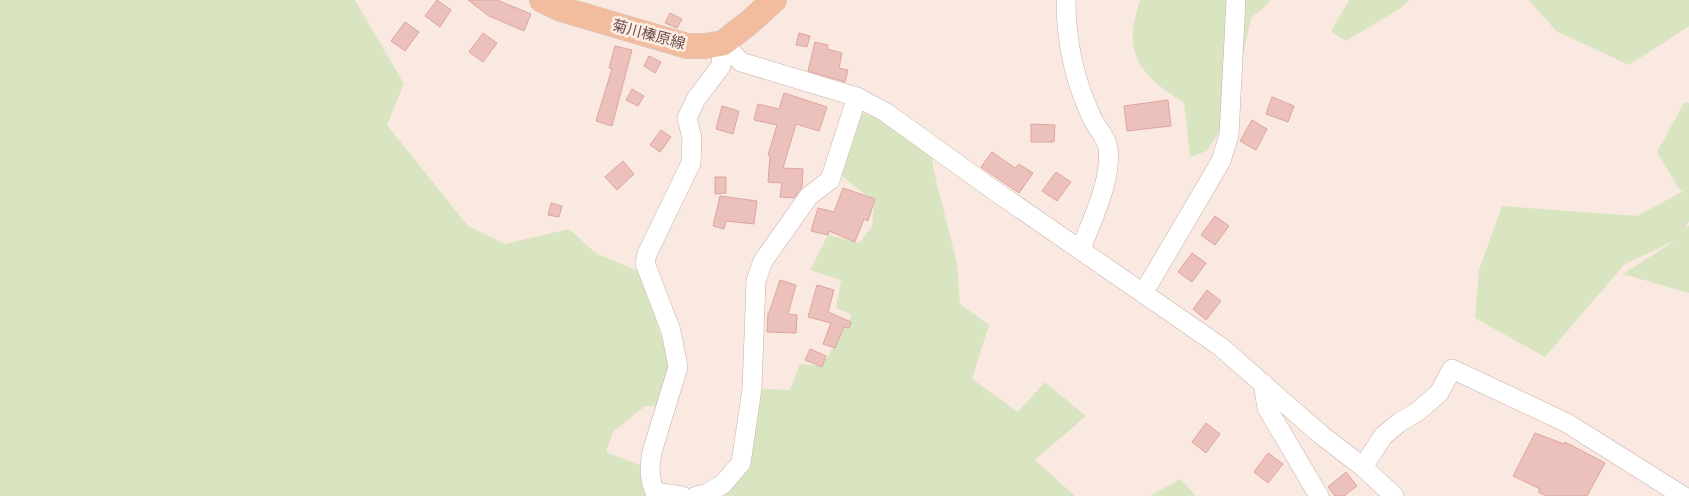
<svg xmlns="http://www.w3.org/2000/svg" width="1689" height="496" font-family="'Asap Condensed','Noto Sans JP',sans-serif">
	<rect width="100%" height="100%" fill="#f9e9e1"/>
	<!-- green -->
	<path fill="#d9e5c1" d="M0,0h355l49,84 -17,41 81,101 37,18 64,-15 28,25 44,18 30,96 -10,38h-16l-32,26 -7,20 36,14 9,30h-651z
		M1140,0h130l-1,3 -18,15 -20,94 -24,39 -17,6 -6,-54c-27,-18 -54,-35 -51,-72 1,-10 4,-21 7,-31z
		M1349,0h60l-8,8 -55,33 -15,-10z
		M1529,0h160v26l-60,39 -73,-34z
		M1684,103h5v118l-5,11 5,-7v68l-66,-19 53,-34 -51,24 -80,93 -70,-39 4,-48 23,-64 135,10 45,-24 4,3 -7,-6 -22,-37z
		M860,112l25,10 47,33 2,17 23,91 3,41 29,21 -17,54 46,33 27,-30 41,34 -51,44 40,36h-350l-1,-9 35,-98 31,1 10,-26 22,2 30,-51 -16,-7 5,-28 -31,-10 18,-35 31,8 13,-16 2,-25 -34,-28z
		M1180,479l16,17h-46z"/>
	<!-- building -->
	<path fill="#ecc1bb" stroke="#dda59d" d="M437,0l14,10 -11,17 -15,-11z
		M468,0h29l34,14 -7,17 -35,-15z
		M670,13l12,6 -5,9 -12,-5z
		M405,22l14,10 -14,19 -14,-10z
		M483,33l14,10 -14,19 -14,-10z
		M799,33l11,3 -3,11 -11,-2z
		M815,42l13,3 -1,4 15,4 -3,15 9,2 -3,12 -37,-11z
		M615,46l17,4 -20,76 -16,-5 16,-52 -3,-1z
		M649,56l12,6 -6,11 -11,-7z
		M632,89l12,7 -6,10 -12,-6z
		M784,93l43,14 -8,24 -23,-7 -13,44 20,1 -1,18 -8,11 -14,-1 2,-14 -14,-1 2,-26 -2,-1 9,-30 -23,-5 4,-16 21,5z
		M1272,97l22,9 -6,16 -22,-8z
		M1168,100l3,26 -44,5 -3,-25z
		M722,106l17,5 -6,23 -17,-5z
		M1252,120l15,9 -11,21 -16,-9z
		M1031,124l24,1 -1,17h-23z
		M661,130l10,7 -11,15 -10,-7z
		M992,152l23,16 4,-4 14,9 -14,20 -38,-26z
		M623,161l11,13 -17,16 -12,-13z
		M1056,172l15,10 -14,19 -15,-10z
		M715,177h11v16l-11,1z
		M843,188l32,11 -7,22 -4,-2 -9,23 -26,-11 -1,4 -17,-4 7,-23 16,4z
		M720,196l37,5 -3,23 -28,-3 -2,8 -11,-3z
		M551,203l11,3 -3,11 -11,-2z
		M1215,216l14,10 -14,19 -14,-10z
		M1192,253l14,10 -14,19 -14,-10z
		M780,280l16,5 -8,29 9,1 -1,18 -29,-1 1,-19h1z
		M817,285l17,5 -6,22 23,10 -2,6 -5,-1 -9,21 -12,-4 8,-21 -23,-6z
		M1207,290l14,11 -15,19 -13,-11z
		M810,349l16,7 -4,11 -17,-7z
		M1206,423l14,11 -14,19 -14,-11z
		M1535,433l29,11 1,-2 40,21 -18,33h-41l-8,-4 2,-3 -27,-13z
		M1268,453l15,11 -15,19 -14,-11z
		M1346,472l11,14 -13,10h-9l-7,-9z"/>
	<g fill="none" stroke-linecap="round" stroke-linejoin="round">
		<defs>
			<path id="minor" d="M1066,0c0,40 9,82 26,118 4,9 15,20 16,30 4,33 -16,71 -27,101
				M723,43l18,19 116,35 28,15 110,79 226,156 99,87 43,33 31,29
				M1144,292l77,-131 8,-26 7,-135
				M1263,383l4,25 52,88
				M1363,467l20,-31 17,-14 17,-10 22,-19 13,-24 115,54 116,73
				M655,492l27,4
				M657,496c-8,-15 -8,-28 -5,-44l26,-85 -7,-36 -26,-68 2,-9 44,-91 1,-25 -5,-20 9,-19 25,-33 2,-23
				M696,496l10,-2 17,-10 18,-21 11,-74 4,-108 7,-20 46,-65 21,-16 27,-83"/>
			<path id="major" d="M542,0l19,9 126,37h18l18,-3 28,-22 23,-21"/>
		</defs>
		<!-- minor casing -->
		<use href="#minor" stroke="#c8afa9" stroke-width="20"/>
		<!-- major casing -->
		<use href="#major" stroke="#d3cac9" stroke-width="26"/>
		<!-- minor -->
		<use href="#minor" stroke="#fff" stroke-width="19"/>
		<!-- major -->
		<use href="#major" stroke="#f2bd9e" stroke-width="25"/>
	</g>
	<g text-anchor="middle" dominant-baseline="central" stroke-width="5" stroke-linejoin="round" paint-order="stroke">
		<!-- street labels -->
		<g font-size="15" fill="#6d4e4a" stroke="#fdeee6">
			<text transform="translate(649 34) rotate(15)">菊川榛原線</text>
		</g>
	</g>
</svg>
